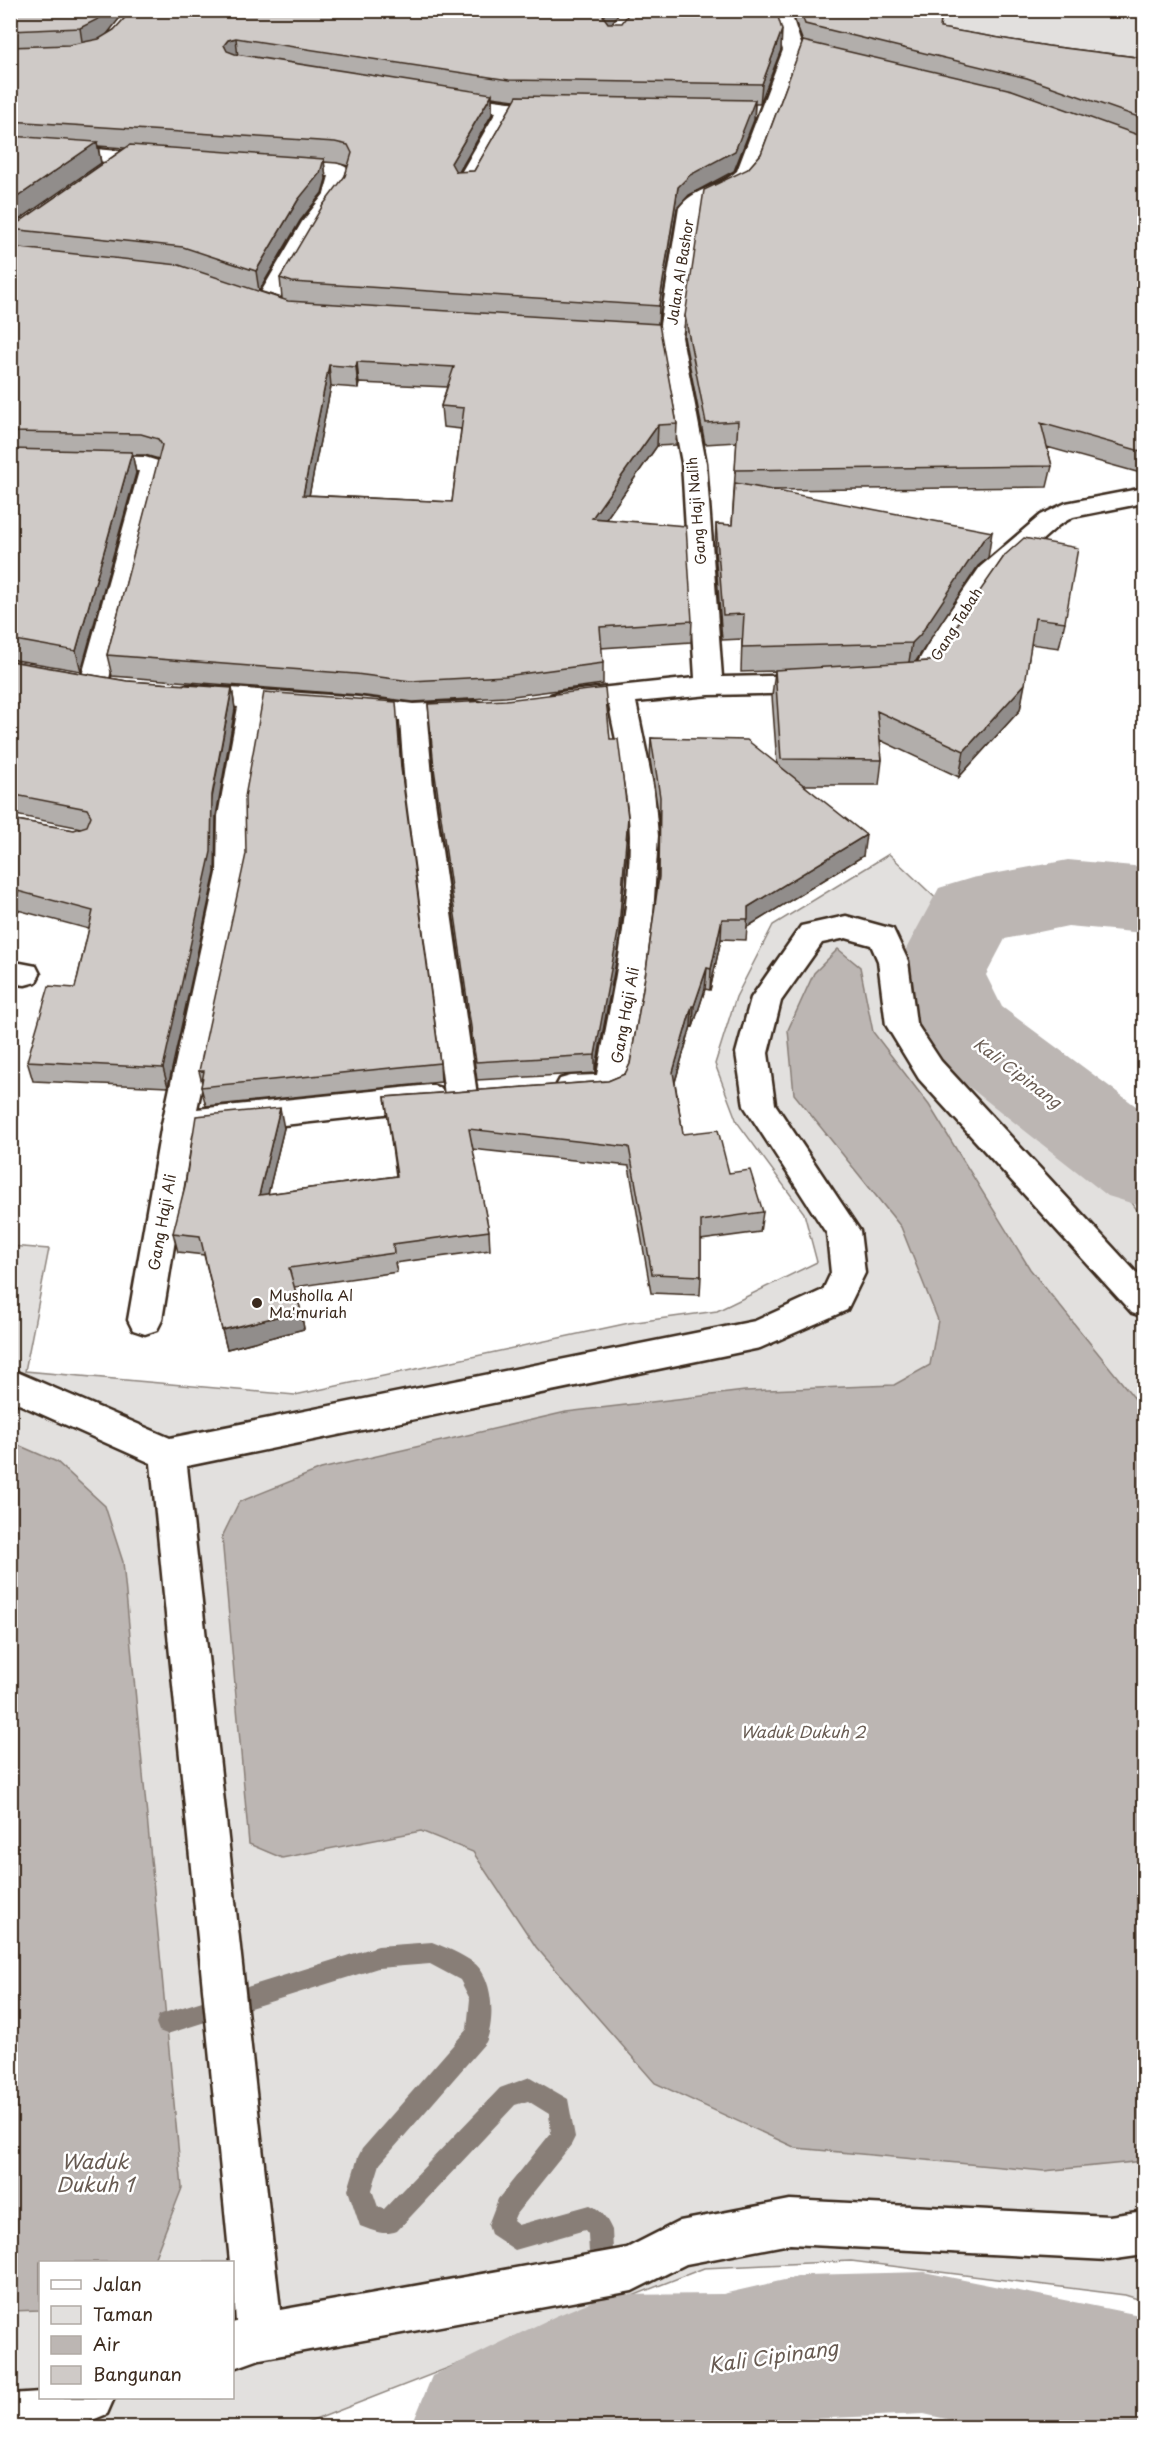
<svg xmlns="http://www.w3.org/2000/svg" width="1155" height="2438" font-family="'Playpen Sans',sans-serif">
	<rect width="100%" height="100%" fill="#fff"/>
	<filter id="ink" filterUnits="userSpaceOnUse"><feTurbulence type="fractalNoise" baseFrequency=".0167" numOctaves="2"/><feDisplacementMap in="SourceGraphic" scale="12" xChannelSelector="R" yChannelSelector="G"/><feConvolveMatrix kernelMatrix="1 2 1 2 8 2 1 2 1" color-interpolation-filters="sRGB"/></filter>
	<g filter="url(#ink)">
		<!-- green -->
		<path fill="#e2e0de" stroke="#8e857e" stroke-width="1.5" fill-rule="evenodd" d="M899,11h245v56l-246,-31z
			M889,854l57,54 -37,40 -6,39 9,32 22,21 100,73 90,78 20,29v1081l-19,-6 -274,-34 -147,7 -407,159h-286l-1,-1181 39,3 -24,122 270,24 334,-72 88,-12 100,-49 -13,-49 -67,-91 -22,-58 21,-67 37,-72zM40,2262h192v136h-192z"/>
		<!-- water -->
		<path fill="#bcb6b3" stroke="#887e77" stroke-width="1.5" d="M838,949l22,18 13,65 56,73 101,164 114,141v751l-100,10 -248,-23 -141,-65 -119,-136 -63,-95 -52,-21 -139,27 -33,-14 -27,-307 17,-35 82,-33 245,-57 179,-21 149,-6 36,-20 8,-45 -37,-93 -107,-133 -6,-64 26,-57z
			M11,1442l46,20 48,44 18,56 59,626 -29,74h-113v48l-29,1z"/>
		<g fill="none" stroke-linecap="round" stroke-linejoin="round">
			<!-- stream -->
			<path fill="#887e77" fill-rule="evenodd" d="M432,1942c13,5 30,12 42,21 20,15 21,58 12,79l-106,122 -8,26 6,17 6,2 116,-121 30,-11 38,22 7,38 -4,8 -55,69 -3,7 5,4 72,-20c12,5 17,14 22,25l7,137 -3,9 -9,3 -9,-3 -3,-9 -7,-133 -3,-4 -70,20 -24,-16 -3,-9 10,-26 53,-66 -2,-19 -21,-13 -13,4 -118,126c-13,5 -24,0 -37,-5l-12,-36 10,-33 4,-8 105,-120 3,-30 -10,-19 -30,-16 -52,4 -211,66 -8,-3 -3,-8 3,-8 8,-3 211,-66z"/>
			<!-- river -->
			<path fill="#bcb6b3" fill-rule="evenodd" d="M1068,860l76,7v66l-76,-7 -63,13 -19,36 16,32 142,105v95l-36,-11 -177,-139 -39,-82 47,-87 33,-10z
				M924,2272l220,44v112h-157l-63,-14 -118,5 -39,9h-356l21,-52 124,-60 51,-21 116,-1 83,-19z"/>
			<defs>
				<path id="minor" d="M770,10h20l13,40 -45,123 -12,14 -45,22 -19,128 24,126 16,214 96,-2 10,3 4,6 -4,6 -10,3 -109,2 -73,7 18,88 4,46 -7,110 -24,138c-12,21 -47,19 -67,13l-5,-9 5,-9 11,-3 26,-1c15,-79 33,-159 33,-239 -1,-44 -13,-88 -21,-131l-48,5 -10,-3 -4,-6 4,-6 10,-3 134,-14 -13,-215 -24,-126 21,-129c14,-20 41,-21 58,-37l46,-121z
					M448,94l61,8 46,1 7,2 3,4 -3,4 -46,1 -40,71 -3,5h-16l-3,-5 42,-73 -55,-8 -3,-4 3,-4z
					M10,142l146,12 7,2 4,4 -4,4 -7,2 -146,-12z
					M280,161c19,0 60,-5 72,12l-7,22 -22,29 -47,80 -3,5h-16l-3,-5 48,-82 22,-28 5,-18 -57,-4 -3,-5 3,-5z
					M10,454l135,3 16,5 3,5 -57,219 -4,6 -10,3 -10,-3 -4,-6 60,-215 -129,-3z
					M1144,488v15l-71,14 -14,8 -61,54 -43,63 -17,31 -12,12 -27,5 -10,-3 -3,-6 3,-6 19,-4 10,-9 16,-28 46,-67 61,-52 25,-12z
					M187,685l171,12 55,7 61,-3 10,3 4,6 -4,6 -57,5 6,66 44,308 -5,9 -11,3 -11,-3 -5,-9 -40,-308 -5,-67 -135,-11 -19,107 1,57 -50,236 233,-24 11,3 5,9 -5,9 -11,3 -238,26 -30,185 -5,10 -12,4 -12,-4 -5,-10 34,-196 55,-251 1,-57 20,-109 -61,-7 -4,-6 4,-6z
					M846,916l47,13 15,32 8,62 25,38 203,220v36l-12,-4 -213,-234 -33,-54 -8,-64 -7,-16 -25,-7 -24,5 -41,58 -13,52 7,51 85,127 5,42 -18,37 -87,38 -573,118 93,844 347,-62 53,-27 110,-21 319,16 35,-5v44l-35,5 -319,-16 -104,20 -54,27 -372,68 -28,10v-46l4,-1 -4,-60h-2l-79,-799 -141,-63v-31l160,69 585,-117 68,-31 8,-17 -4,-39 -83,-128 -8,-53 15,-55 50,-72z
					M10,961l26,5 4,8 -4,8 -11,3 -15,-2z
					M40,2392v6h74l-7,16 -34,14h-63v-34z"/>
			</defs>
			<!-- minor casing -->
			<use href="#minor" stroke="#3b2a1e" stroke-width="5"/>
			<!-- minor -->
			<use href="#minor" fill="#fff" fill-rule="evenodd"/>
		</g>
		<!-- wall -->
		<path fill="#b2aeab" stroke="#3b2a1e" stroke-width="1.5" fill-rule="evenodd" d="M10,10h116l-19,24 7,-4 18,-20h489l-9,13 169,27 -21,54h-5l-1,16 -20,51 -45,24 -12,13 -19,116 19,100 -1,21 -19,1 -51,73 86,102 -1,21 -90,6 2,15v21l-97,13 -93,5 -55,-7 -246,-19 -5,-21 52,-196 -14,-4h-13l4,18 -55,198 -71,-12zM492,97l23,3 -41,71 -15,1 33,-58zM98,146l27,2 -110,77 -5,1 91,-63zM324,162l13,1 11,3 -3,10 -65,102 2,20 -23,-7 41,-70 22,-28 4,-14zM359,383l88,4 -6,19 2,21 18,2 -9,73 -143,-7 22,-109 27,2z
			M791,10h151l-2,18 108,18 96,12v416l-97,-27 5,19 -5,21 -274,3 215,68 -10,8 -64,96 16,-1 14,-13 61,-93 60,67 -6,26 -28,-4 -11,66 -61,67 -79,-37 2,20 -3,25h-75l59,71 -116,71 -1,13 -25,-1 -11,51 -5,-1 -12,38 -2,-1 -16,56 8,52 46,39 34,39 -3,20 -59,8v36l-1,19 -49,-2 -22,-127 -157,-17 17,82 1,19 -95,13 2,9 -103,15 7,24 3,18 -77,20 -23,-94 -26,-3 -5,-19 111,-105 -16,66 128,-18 -11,-79 223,-16 17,-7 5,-10 16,-93 12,-89 1,-64 -9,-59 1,-21 126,26 -5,-68 3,-25 -34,1 1,-33 -20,1 -7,-91 1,-25 16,1 5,-83 -32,2 -21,-107 1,-21 63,-147 13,-15 42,-112z
			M10,661l117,20 105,7 3,21 -19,107 -1,57 -47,214 -135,-6 -6,-20 48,-73 14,-59 -79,-21v-89l64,11 7,-2 -71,-14z
			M428,704l182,35 18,97 -9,110 -24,127 -118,7 -42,-293z
			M440,1063l1,19 -235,24 -5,-19 1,-4 -3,-12z"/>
		<!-- shaded-wall -->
		<path fill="#918d8b" stroke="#3b2a1e" stroke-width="1.5" d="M106,10h20l-22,28 -21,10 -3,-20z
			M607,10h14l-18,26v-20z
			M782,30l-1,20 -21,54 2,-20z
			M236,38l2,20 -8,2 -6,-15 4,-5z
			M492,94v20l-40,70 -1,-21z
			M755,100l-1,20 -20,51 -45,24 -12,13 -19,119 1,-21 19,-119z
			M97,142l4,21 -91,63v-24z
			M324,159l2,20 -4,14 -22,28 -41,70 -3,-20 42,-71z
			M357,362l2,21 -1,5 -2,-21z
			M329,365l2,21 -26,130 -2,-21z
			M658,425l-1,21 -65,93v-21z
			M132,452l4,21 -55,198 -5,-20z
			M992,532l-4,26 -10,8 -62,95 -8,7 4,-25 71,-103z
			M1025,684l-5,26 -61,67 5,-26z
			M232,688l3,21 -19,107 -1,57 -47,214 -5,-19z
			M628,817v19l-9,110 -24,127v-18z
			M866,835l-3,21 -116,71 1,-20z
			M722,919l-1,20 -11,51 1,-21z
			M707,968l-2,21 -12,38 1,-21z
			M692,1006l-1,20 -19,66 1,-20z
			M280,1108l4,20 -21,87 -4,-20z
			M301,1311l3,18 -77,20 -5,-19z"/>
		<!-- building -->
		<path fill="#cfcac7" stroke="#3b2a1e" stroke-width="1.5" fill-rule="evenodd" d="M10,10h96l-6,8 -20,10 -70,3z
			M132,10h475l-4,6 5,7h14l9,-13h145l6,20 -20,54 -253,-4 -273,-42 -8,2 -4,5 3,6 8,3 257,40 -41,69 5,9 18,-1 43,-75 238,4 -20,51 -45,24 -12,12 -19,119 -367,-24 -12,-4 43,-73 22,-29 7,-23 -4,-8 -13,-3 -325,-21v-74l59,-2 30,-6 15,-9z
			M800,10h142l-2,18 108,18 96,12v61l-117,-41 -222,-54z
			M803,41l209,49 132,47v315l-103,-29 11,43 -317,4 3,-49 -32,2 -21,-107 19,-126 44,-21 13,-15z
			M10,136l87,6 -87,60z
			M130,145l194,14 -4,14 -22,27 -42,71 -73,-24 -173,-18v-3l5,-1z
			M10,247l169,18 109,36 371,23 18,100 -19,1 -66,93 94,8 6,95 -92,6 3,36 -98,13 -94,5 -55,-7 -249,-19 55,-210 -4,-6 -17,-5 -131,-2zM357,362l97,5 -13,39 23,2 -12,94 -149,-7 26,-130 27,2z
			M10,449l122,3 -56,199 -66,-12z
			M735,483l257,49 -9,8 -63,95 -8,8 -170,4 2,-33 -21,1 -7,-91 16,1z
			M1024,538l54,10 -13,74 -30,-4 -10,66 -61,67 -87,-40 5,49 -101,-1 -6,-89 155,-9 14,-13 18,-31 43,-62z
			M10,661l117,20 105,7 -20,107 -1,57 -48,216 -136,-7 22,-75 26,2 18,-77 -83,-22v-70l64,11 13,-4 4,-10 -4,-7 -77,-15z
			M605,688l5,51h8l10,78 -9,110 -24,128 -119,7 -42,-294 -6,-64 78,-4z
			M264,692l132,10 5,66 39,295 -239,24 3,-16h-5l47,-217 -1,-57z
			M651,738l96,2 119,95 -118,72v12h-26l-11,50 -4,-1 -13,38h-2l-19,66 10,62 35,-4 11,43 21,-3 13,42 -62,9v55l-49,-2 -23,-127 -160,-18 20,102 -96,13 1,9 -105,15 12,43 -79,19 -22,-94 -27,-3 12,-47 11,-70 84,-8 -21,87 138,-19 -12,-79 223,-16 17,-7 5,-10 16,-93 13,-94 1,-80z"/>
	</g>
	<!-- markers -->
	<circle fill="#3b2a1e" stroke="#fff" stroke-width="2" cx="257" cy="1303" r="6"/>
	<g text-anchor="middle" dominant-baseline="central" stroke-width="5" stroke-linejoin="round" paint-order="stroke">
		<!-- far-street labels -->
		<g font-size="14" fill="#3b2a1e" stroke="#fff">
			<text transform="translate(680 272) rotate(-81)">Jalan Al Bashor</text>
			<text transform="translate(696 511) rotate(-95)">Gang Haji Nalih</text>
			<text transform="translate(956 624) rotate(-58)">Gang Tabah</text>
		</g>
		<!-- street labels -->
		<g font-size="15" fill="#3b2a1e" stroke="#fff">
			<text transform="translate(624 1015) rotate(-80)">Gang Haji Ali</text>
			<text transform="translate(161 1222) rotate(-80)">Gang Haji Ali</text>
		</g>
		<!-- poi labels -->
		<g font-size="15" fill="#3b2a1e" stroke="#fff" text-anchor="start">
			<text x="269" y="1294">Musholla Al<tspan x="269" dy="17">Ma'muriah</tspan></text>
		</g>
		<!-- water labels -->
		<g font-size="16" font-style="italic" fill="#685b52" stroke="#fff">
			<text transform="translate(1018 1072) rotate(37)">Kali Cipinang</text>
			<text x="803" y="1731">Waduk Dukuh 2</text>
		</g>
		<!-- near-water labels -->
		<g font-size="20" font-style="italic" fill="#685b52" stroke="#fff">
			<text x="95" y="2161">Waduk<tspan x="95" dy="23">Dukuh 1</tspan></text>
			<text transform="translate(773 2356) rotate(-8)">Kali Cipinang</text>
		</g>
	</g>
	<!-- margin -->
	<rect width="1155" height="2438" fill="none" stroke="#fff" stroke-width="36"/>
	<rect x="18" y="18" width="1119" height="2402" fill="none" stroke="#3b2a1e" stroke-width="2" filter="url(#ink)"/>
	<!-- legend -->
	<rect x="39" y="2261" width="195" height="138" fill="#ffffff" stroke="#b1aaa5" stroke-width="1.5"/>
	<rect x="51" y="2280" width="30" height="9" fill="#ffffff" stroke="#b1aaa5" stroke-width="1.5"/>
	<text x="93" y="2291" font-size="18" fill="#3b2a1e">Jalan</text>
	<rect x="51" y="2306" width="30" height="18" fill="#e2e0de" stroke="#b1aaa5" stroke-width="1.5"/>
	<text x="93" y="2321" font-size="18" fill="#3b2a1e">Taman</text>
	<rect x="51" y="2336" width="30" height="18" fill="#bcb6b3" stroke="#b1aaa5" stroke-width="1.5"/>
	<text x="93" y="2351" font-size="18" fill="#3b2a1e">Air</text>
	<rect x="51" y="2366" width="30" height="18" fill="#cfcac7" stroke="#b1aaa5" stroke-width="1.5"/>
	<text x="93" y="2381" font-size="18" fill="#3b2a1e">Bangunan</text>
</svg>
